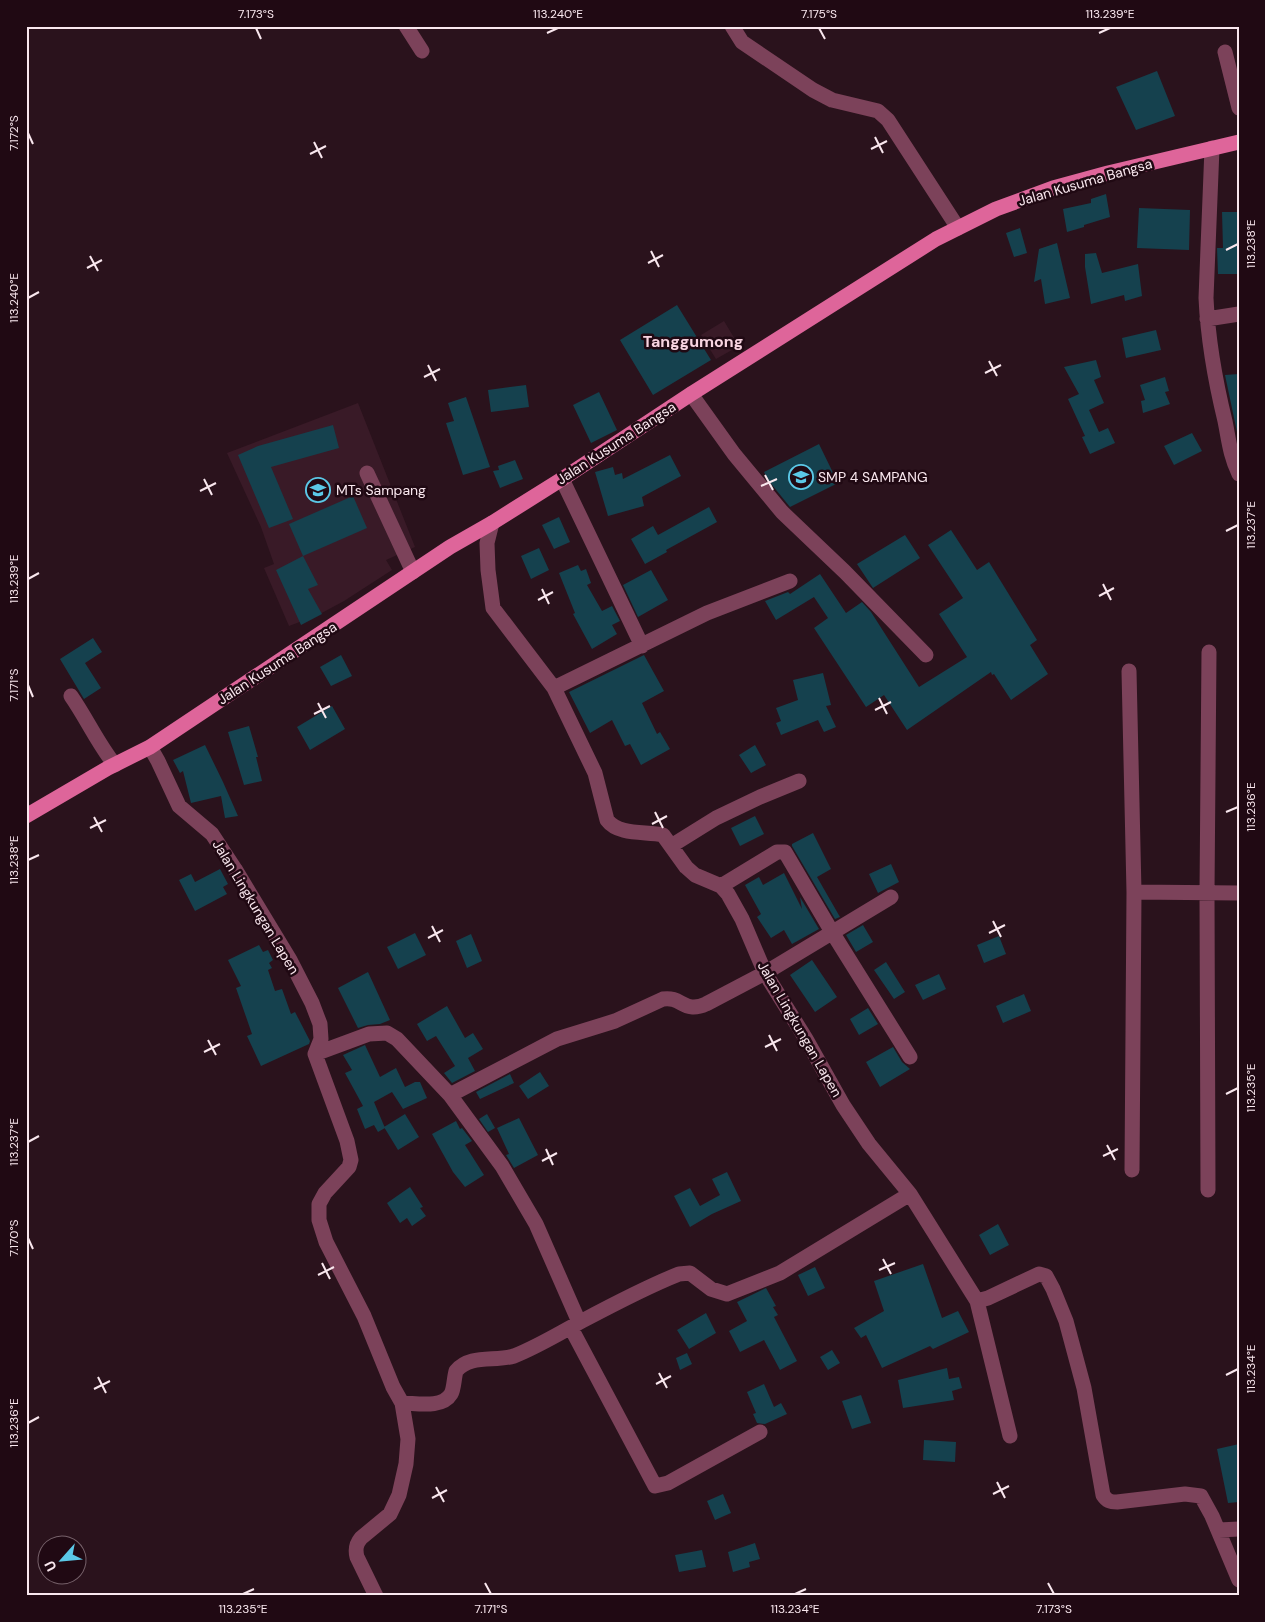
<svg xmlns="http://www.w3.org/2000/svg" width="1265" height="1622" font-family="'DM Sans',sans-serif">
	<rect width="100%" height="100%" fill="#2a121c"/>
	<!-- built -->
	<path fill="#391a27" d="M724,321l15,25 -23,13 -15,-24z
		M358,403l57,144 -29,13 6,10 -48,31 -26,14 -29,11 -25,-58 10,-4 -13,-37 -34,-74z"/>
	<!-- building -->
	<path fill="#15414e" d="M1157,71l18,45 -39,14 -20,-43z
		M1106,194l4,23 -26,8v2l-17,5 -4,-23 28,-6v-4z
		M1139,208l51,2 -1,40 -52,-2z
		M1222,212h17v62h-21l-1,-26h6z
		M1020,228l7,25 -13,4 -8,-24z
		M1057,243l13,55 -25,6 -4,-25 -7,3 5,-33z
		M1096,253l6,20 36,-9 4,32 -17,5 -1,-6 -33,9 -6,-37v-13z
		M677,305l34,55 -58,35 -33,-55z
		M1156,330l5,20 -35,8 -4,-20z
		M1096,360l5,17 -7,3 10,23 -15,7 10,22 9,-4 7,15 -25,11 -8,-17 3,-1 -17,-37 11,-5 -15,-27z
		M1239,374v58h-2l-12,-57z
		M1165,377l4,14 -4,1 5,12 -27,9 -2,-12 4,-1 -5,-15z
		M526,385l3,22 -38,5 -3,-22z
		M599,392l18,38 -26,13 -18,-38z
		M466,397l24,70 -27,8 -17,-52 8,-2 -6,-18z
		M333,425l6,23 -68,19 22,52 -24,9 -31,-73 20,-9z
		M1192,433l10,18 -28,14 -10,-19z
		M819,444l19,39 -48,24 -22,-27 -4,-8z
		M670,455l11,21 -39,21 2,9 -36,10 -13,-44 18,-5 2,8 7,-2 1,6z
		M515,460l8,19 -23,9 -7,-17 6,-1 -1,-4z
		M353,496l14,32 -64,28 -14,-32z
		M709,507l8,15 -51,28 1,2 -22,12 -14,-25 22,-13 5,9z
		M559,517l11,25 -16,7 -12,-24z
		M951,530l26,40 12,-8 48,78 -7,5 18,29 -37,26 -17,-26 -2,1 -1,-3 -84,58 -23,-35 -18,12 -52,-79 14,-10 -14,-21 -38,23 -11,-19 23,-9 2,2 30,-20 26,39 16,-11 9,10 48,75 48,-30 -28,-43 24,-16 -35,-53z
		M905,535l15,23 -47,30 -16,-24z
		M539,548l10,22 -18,9 -10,-23z
		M303,556l15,29 -10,4 14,25 -21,11 -25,-55z
		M578,565l3,6 5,-2 5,14 -4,2 15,26 10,-5 8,15 -8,4 5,9 -25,15 -19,-35 2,-1 -16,-40z
		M651,570l17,30 -30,17 -15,-32z
		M93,638l9,14 -17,11 16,25 -17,11 -24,-40z
		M341,655l11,21 -21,10 -11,-19z
		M644,655l20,36 -22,12 15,31 3,-2 10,17 -29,16 -11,-21 -5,2 -13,-26 -22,13 -21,-41z
		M823,673l8,32 -5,1 10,21 -12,5 -6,-12 -37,15 -5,-12 5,-2 -5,-13 22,-8 -5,-20z
		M332,706l13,23 -35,21 -13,-23z
		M249,726l9,31h-2l6,24 -18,4 -16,-53z
		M205,745l18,37 15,34 -13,2 -4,-22 -30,7 -8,-32 -3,2 -7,-13z
		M755,745l11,20 -15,8 -12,-18z
		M755,816l9,18 -24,12 -9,-18z
		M813,833l18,36 -14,8 23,40 -5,2 -43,-73v-2z
		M891,864l8,18 -21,11 -9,-19z
		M220,869l8,15 -5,3 4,7 -32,17 -16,-31 12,-6 4,8z
		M784,873l18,36 -2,-12 19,32 -27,15 -8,-14 -13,8 -14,-21 4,-3 -16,-29 14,-8 4,8z
		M863,925l10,17 -17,10 -10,-17z
		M415,933l11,22 -28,14 -11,-22z
		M471,934l11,27 -15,7 -11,-27z
		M999,936l7,18 -22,9 -7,-18z
		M259,945l4,7 5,-2 5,10 -4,3 3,5 -4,2 7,21 7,-2 9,25 4,-2 15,29 -1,3 -48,22 -14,-30 5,-2 -16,-46 5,-2 -13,-26z
		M812,960l25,37 -22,15 -25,-37z
		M886,962l19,30 -11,7 -20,-29z
		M368,972l22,48 -10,4 -12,1 -10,3 -20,-40z
		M939,974l7,15 -23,11 -8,-15z
		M1024,994l7,17 -28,12 -7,-17z
		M447,1006l18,32 8,-5 10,16 -15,9 7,13 -23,12 -8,-10 11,-7 -19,-30 -9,5 -10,-17z
		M868,1008l10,16 -19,11 -9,-16z
		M365,1045l15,32 16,-9 9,19 10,-5h5l7,16 -24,11 -11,-17 -18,10 11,26 -7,4 -4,-7 -9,4 -8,-20 6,-3 -18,-33 7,-3 -9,-15z
		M893,1047l9,15 8,7 -30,18 -14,-25z
		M540,1072l9,14 -21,13 -9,-13z
		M510,1074l4,9 -34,16 -4,-7z
		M405,1114l14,23 -21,13 -14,-23z
		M487,1114l8,14 -7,4 -9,-13z
		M519,1118l19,37 -24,13 -8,-13 3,-1 -12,-26z
		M456,1121l4,8 2,-1 10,13 -7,4 19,30 -19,12 -12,-15 -21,-38z
		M727,1172l14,29 -29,13 -22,13 -16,-31 16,-8 10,18 20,-11 -8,-16z
		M410,1187l13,20 -3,1 6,8 -14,10 -5,-8 -7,5 -13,-20z
		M998,1224l11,21 -19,10 -11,-20z
		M923,1264l19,54 16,-7 11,21 -36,17 -3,-3 -48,22 -16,-33 -5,3 -7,-10 30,-17 -10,-30z
		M815,1267l10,21 -17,8 -10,-21z
		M766,1288l10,18 -3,1 5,8 -4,2 23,44 -17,9 -16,-30 -24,12 -11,-21 18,-10 -10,-19z
		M706,1313l10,20 -27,16 -12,-19z
		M832,1350l8,13 -12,7 -8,-13z
		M687,1353l5,11 -12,6 -4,-12z
		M947,1368l2,11 10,-2 3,11 -10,3 2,9 -51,8 -5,-28z
		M764,1384l10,23 7,-4 6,11 -22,10 -8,-1 -4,-9 3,-1 -9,-21z
		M861,1395l10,28 -19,6 -10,-28z
		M924,1440l32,2 -1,20 -32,-2z
		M1239,1444v58l-11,1 -11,-54z
		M723,1494l8,19 -16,7 -8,-19z
		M755,1543l5,16 -11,3 1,5 -17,5 -5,-20z
		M702,1550l4,17 -27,5 -4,-17z"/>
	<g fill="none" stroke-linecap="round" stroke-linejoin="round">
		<!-- minor -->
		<path stroke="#7c425a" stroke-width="15" d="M406,26l16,25
			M732,26l10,16 71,48 19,10 46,11 10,9 70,108
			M1225,52l14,56
			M1212,148l-6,150c2,43 9,82 19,123 4,20 5,34 14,53
			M1207,319l32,-5
			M691,394l43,60 48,58 63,60 81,83
			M367,473l46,99
			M562,479l80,167
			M1129,671l5,221 -2,278
			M554,688l153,-75 83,-32
			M71,696c16,23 27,48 44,69
			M150,747l8,14 21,45 33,28 23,35 55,91 22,43 8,21 1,15 -6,15 32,87 4,19 -2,7 -24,26 -6,11v16l7,22 38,74 29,71 9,16c14,0 40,6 49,-9 3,-5 3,-16 5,-23 14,-17 39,-9 58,-15 23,-9 46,-23 68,-35 32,-17 64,-34 97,-47l11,-1 21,16 16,5 53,-21 130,-79 -41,-50 -26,-39 -37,-66 -41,-66 -23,-54 -14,-25 -7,-8 -26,-11 -9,-8 -23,-32c-17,-4 -44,1 -56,-15l-12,-47 -41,-85 -61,-80 -5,-38 -1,-27 5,-20
			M671,846l45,-28 44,-21 39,-16
			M721,886l56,-34h8l47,80 78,125
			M1134,892l105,1
			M315,1054l54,-20 18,-1 10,6 53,56 52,71 34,58 43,98
			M450,1095l107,-56 58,-18 48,-22c19,-3 21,15 43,5l59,-31 126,-76
			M1208,1190l-1,-297 2,-241
			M910,1194l67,107 11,-3 51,-24 7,2 7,13 13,32 18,67 19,107c4,6 7,7 14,7l68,-8 16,2 11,20 27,64
			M977,1301l33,135
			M571,1328l84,158 13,-3 92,-51
			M1219,1530l20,-1
			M376,1596l-19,-39c-2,-8 -1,-13 4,-19l29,-24 9,-19 7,-31 2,-25 -6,-36"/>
		<!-- major -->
		<path stroke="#de659a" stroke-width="15" d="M26,816l82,-48 42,-21 300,-200 42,-24 70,-44 129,-85 245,-155 60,-30 57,-21 55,-15 131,-31"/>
	</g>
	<!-- ticks -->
	<path fill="none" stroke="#f9e7ee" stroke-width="2" d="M256,28l5,11M819,28l6,11M547,33l11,-5M1099,33l11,-5M28,133l5,11M875,137l8,16M314,142l8,16M871,149l16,-8M310,154l16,-8M1226,250l12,-6M651,251l8,16M90,256l8,15M648,263l15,-8M87,268l15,-8M28,298l11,-6M989,361l8,15M428,365l8,16M985,373l16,-8M424,377l16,-8M765,475l8,15M204,479l8,16M761,486l16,-7M200,491l16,-8M1226,531l12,-6M28,579l11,-6M1103,584l8,16M542,589l7,15M1099,596l15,-8M538,600l15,-8M28,685l5,12M879,698l8,16M318,703l8,15M875,710l16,-8M314,714l16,-8M655,812l8,16M1226,812l12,-5M94,817l8,15M652,824l15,-8M90,828l16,-8M28,860l11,-5M993,921l8,16M432,926l8,16M989,933l16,-8M428,938l15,-8M769,1035l8,16M208,1040l8,15M765,1047l16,-8M204,1052l16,-8M1226,1094l12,-6M28,1142l11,-6M1107,1145l8,15M546,1149l7,16M1103,1156l15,-7M542,1161l15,-8M28,1238l5,11M883,1259l8,15M322,1263l8,16M879,1270l16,-7M318,1275l16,-8M659,1373l8,15M1226,1375l12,-6M98,1377l8,16M656,1384l15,-8M94,1389l16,-8M28,1423l11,-6M997,1482l8,16M436,1487l8,15M993,1494l16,-8M432,1498l15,-8M485,1583l6,11M1048,1583l6,11M243,1594l11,-5M795,1594l11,-5"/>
	<!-- icons -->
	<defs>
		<symbol id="school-ring" viewBox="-11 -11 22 22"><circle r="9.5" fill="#200913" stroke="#5bc8e7" stroke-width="1.5"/><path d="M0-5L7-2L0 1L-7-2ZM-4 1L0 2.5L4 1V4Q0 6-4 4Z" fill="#5bc8e7"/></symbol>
	</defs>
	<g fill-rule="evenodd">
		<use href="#school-ring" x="787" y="463" width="28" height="28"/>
		<use href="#school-ring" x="304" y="476" width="28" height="28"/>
	</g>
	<g text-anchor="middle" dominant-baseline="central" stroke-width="5" stroke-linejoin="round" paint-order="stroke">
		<!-- street labels -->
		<g font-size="14" fill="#f9e7ee" stroke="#200913">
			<text transform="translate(1085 182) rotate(-16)">Jalan Kusuma Bangsa</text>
			<text transform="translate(616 443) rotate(-33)">Jalan Kusuma Bangsa</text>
			<text transform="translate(277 663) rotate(-33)">Jalan Kusuma Bangsa</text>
			<text transform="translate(256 907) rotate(59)">Jalan Lingkungan Lapen</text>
			<text transform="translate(800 1029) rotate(60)">Jalan Lingkungan Lapen</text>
		</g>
		<!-- poi labels -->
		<g font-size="14" fill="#f9e7ee" stroke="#200913" text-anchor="start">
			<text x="818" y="477">SMP 4 SAMPANG</text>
			<text x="336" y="490">MTs Sampang</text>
		</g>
		<!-- quarter labels -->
		<g font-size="16" font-weight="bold" fill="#f8d4e1" stroke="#200913">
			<text x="693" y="341">Tanggumong</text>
		</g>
	</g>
	<!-- border -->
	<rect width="1265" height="1622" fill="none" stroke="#200913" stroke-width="55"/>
	<!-- north arrow -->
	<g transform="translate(62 1560) rotate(243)"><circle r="24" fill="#200913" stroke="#77626b"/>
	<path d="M0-4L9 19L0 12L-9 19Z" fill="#5bc8e7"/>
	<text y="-8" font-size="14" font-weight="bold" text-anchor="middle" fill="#f9e7ee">U</text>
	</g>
	<rect x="28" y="28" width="1210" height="1566" fill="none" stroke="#f9e7ee" stroke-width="2"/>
	<g font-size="12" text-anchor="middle" fill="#f9e7ee">
		<text x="256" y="18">7.173°S</text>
		<text x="558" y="18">113.240°E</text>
		<text x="819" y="18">7.175°S</text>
		<text x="1110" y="18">113.239°E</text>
		<text transform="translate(14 133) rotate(-90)" y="4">7.172°S</text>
		<text transform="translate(1251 244) rotate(-90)" y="4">113.238°E</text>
		<text transform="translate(14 298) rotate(-90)" y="4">113.240°E</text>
		<text transform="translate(1251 525) rotate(-90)" y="4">113.237°E</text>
		<text transform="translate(14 579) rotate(-90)" y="4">113.239°E</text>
		<text transform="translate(14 685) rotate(-90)" y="4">7.171°S</text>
		<text transform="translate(1251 807) rotate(-90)" y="4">113.236°E</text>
		<text transform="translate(14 860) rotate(-90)" y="4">113.238°E</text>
		<text transform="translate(1251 1088) rotate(-90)" y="4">113.235°E</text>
		<text transform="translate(14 1142) rotate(-90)" y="4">113.237°E</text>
		<text transform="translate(14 1238) rotate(-90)" y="4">7.170°S</text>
		<text transform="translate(1251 1369) rotate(-90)" y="4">113.234°E</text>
		<text transform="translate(14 1423) rotate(-90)" y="4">113.236°E</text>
		<text x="243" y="1613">113.235°E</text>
		<text x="491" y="1613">7.171°S</text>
		<text x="795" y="1613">113.234°E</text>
		<text x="1054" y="1613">7.173°S</text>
	</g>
</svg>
